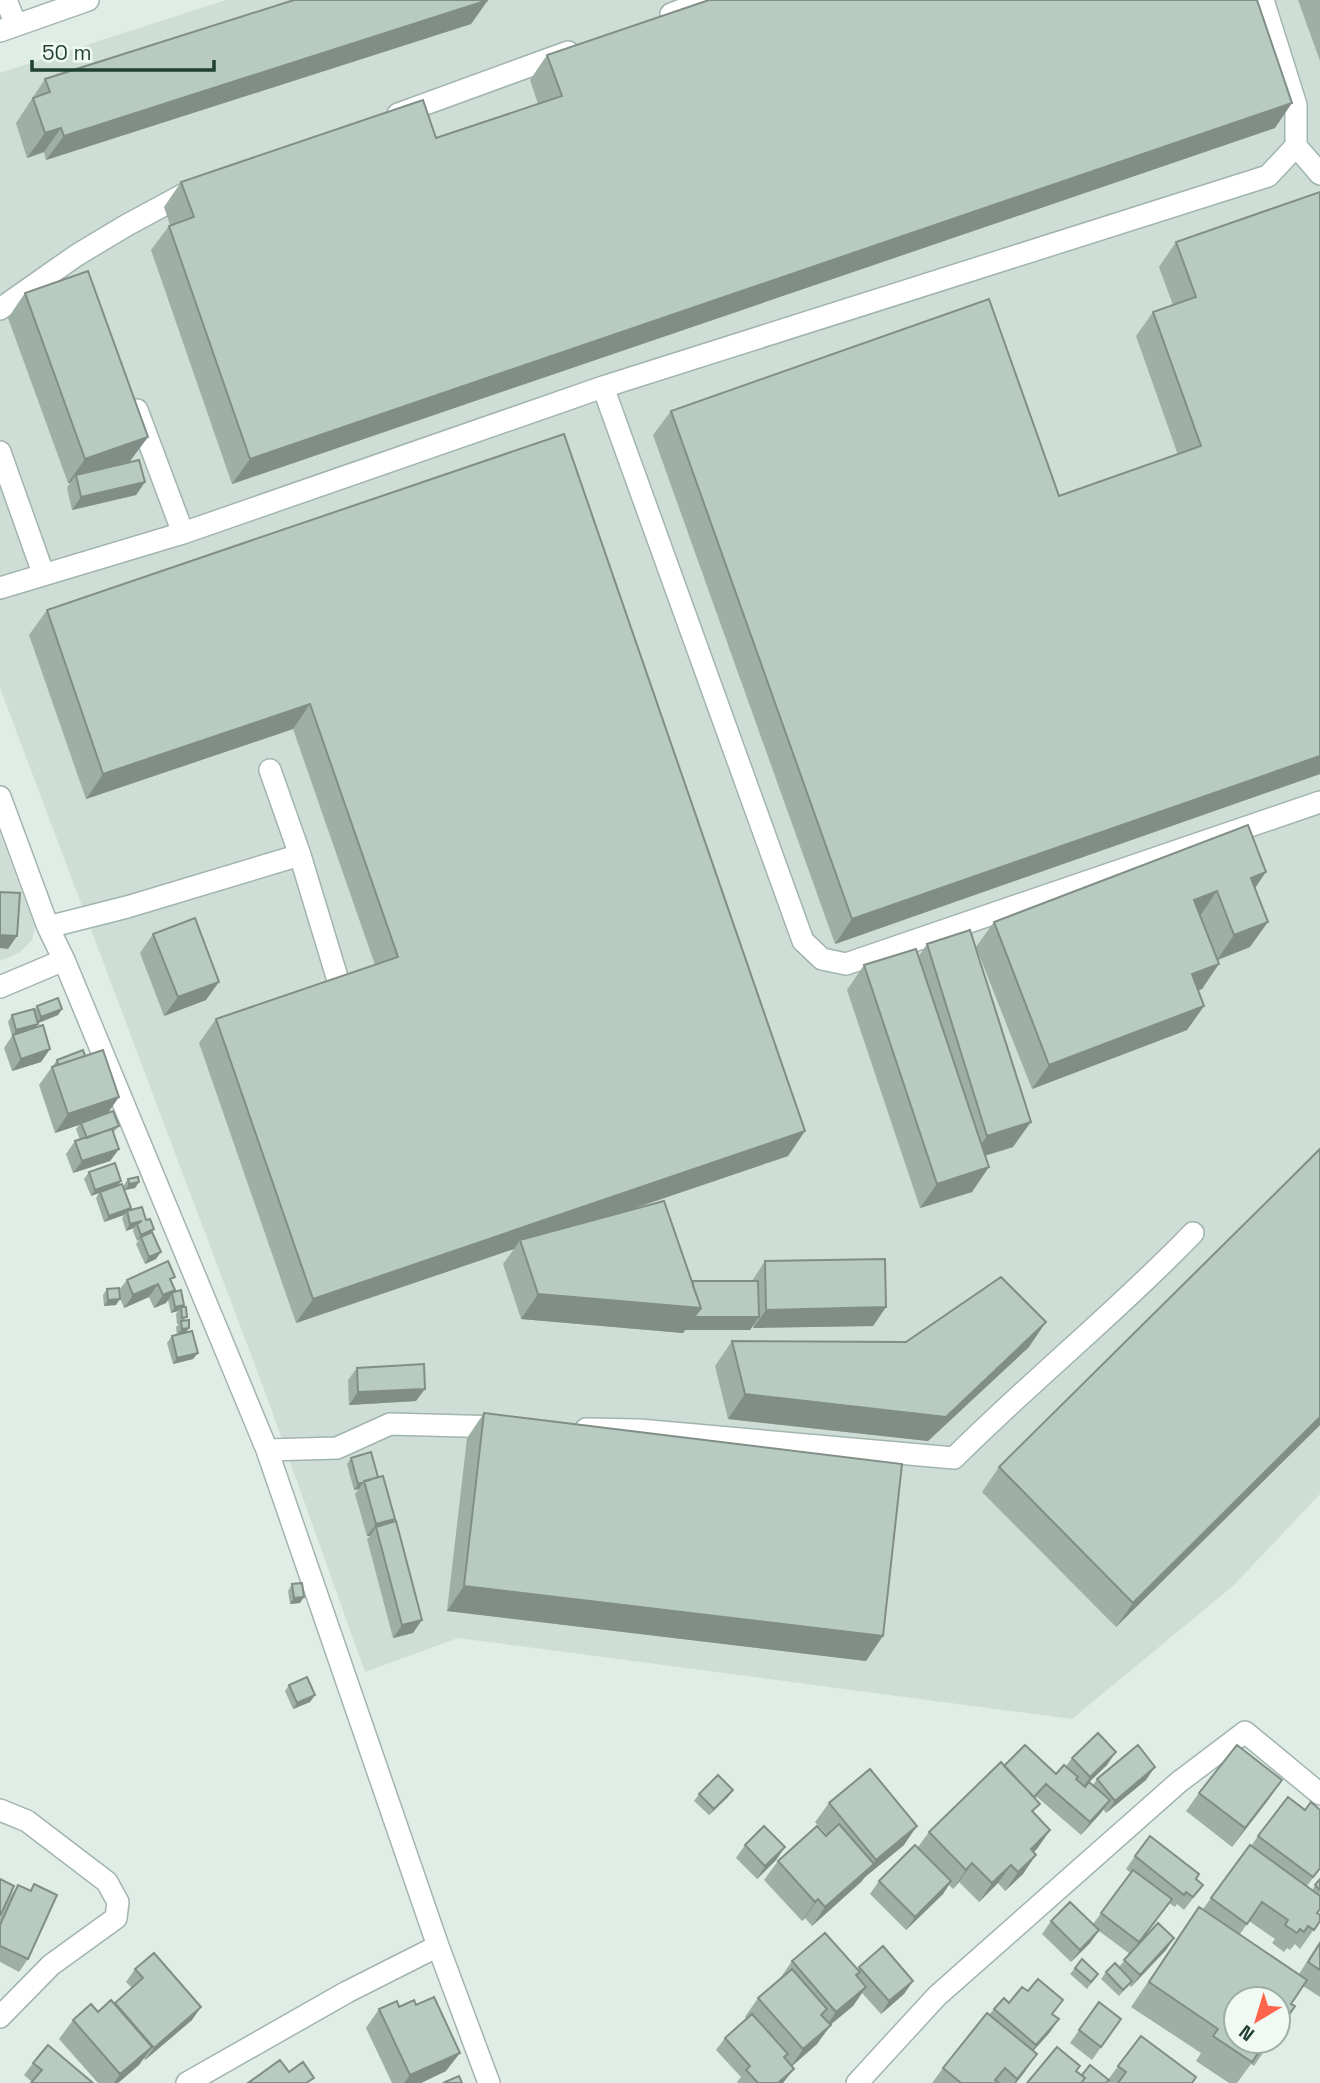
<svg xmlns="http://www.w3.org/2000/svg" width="1320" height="2083" font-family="'Space Grotesk',sans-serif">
	<rect width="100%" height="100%" fill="#e0ede6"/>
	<!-- built -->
	<path fill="#ceddd5" d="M226,0h1094v1494l-86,91 -162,134 -614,-81 -93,34 -97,-272 -268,-712v-615z
		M0,834l35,93 -3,13 -13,13 -19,8z"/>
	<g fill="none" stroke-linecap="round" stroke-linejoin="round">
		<defs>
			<path id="minor" d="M6,0l10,25
				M671,14l37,-14
				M0,31l88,-31
				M398,114l170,-62
				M1296,146l24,28
				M0,309l77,-54 50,-30 63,-34
				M603,387l200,554 19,18 24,5 474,-162
				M137,410l46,123
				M0,452l43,121
				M0,588l183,-55 420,-146 665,-211 28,-30v-41l-33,-105
				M270,770l30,85 40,132
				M0,797l48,130 16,33 203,490 171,496 51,137
				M48,927l79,-20 173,-52
				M0,987l64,-27
				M586,1429l53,1 315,28c77,-77 163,-146 239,-225
				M267,1450l70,-2 53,-24 111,3
				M0,1810l27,11 80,61 11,20 -2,16 -65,47 -51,52
				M187,2083l160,-91 91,-46
				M857,2083l80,-87 242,-214 66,-50 75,62"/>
		</defs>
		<!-- minor casing -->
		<use href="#minor" stroke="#a2b5ad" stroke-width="24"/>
		<!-- minor -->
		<use href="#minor" stroke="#fff" stroke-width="21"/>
	</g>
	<!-- wall -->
	<path fill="#9eafa6" d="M488,0l-17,24 -425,136 -2,-8 -17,6 -11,-35 29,-44z
		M1298,0h22v61z
		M547,55l728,73 -1043,356 -81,-234 18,-24 1,-1 -6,-18 17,-25 255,-44 102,-34 -8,-24z
		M1320,192v582l-485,170 -182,-509 18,-24 388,85 119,-41 -42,-119 17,-24 20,-7 -14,-38 17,-25z
		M25,293l123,144 -18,24 15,21 -9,13 -64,15 -5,-22 3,-5h-2l-60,-165z
		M564,434l241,697 -17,25 -163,55 67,71 1,-1h59l13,-20 121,46 -13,19 -120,2v-3l-3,5h-65l-2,3 -162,-14 -18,-55 11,-15 -218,74 -97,-280 17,-24 159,-54 -82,-236 -207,70 -57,-164 18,-25z
		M1248,825l7,63 -5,59 -32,13 -16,29 -4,1 6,16 -17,24 -155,59 -56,-142 18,-25z
		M153,934l53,66 -42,16 -24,-63z
		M927,944l86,203 -28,9 -13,36 -52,16 -73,-218 17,-25 55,-9z
		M37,1006l25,3 -4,6 -20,8 -3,5 15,21 -9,13 -29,9 -8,-23 8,-12 -4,-14 4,-7 22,-5z
		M57,1060l52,52 10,14 -6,7 6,16 -9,12 -37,12 -7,-19 9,-13 5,-1 -4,-11 3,-4 -24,8 -16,-48z
		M1320,1149v276l-204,202 -134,-135 17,-25z
		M89,1172l32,9 -3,4 6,4v-4l4,-6 11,3 -4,6 -10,2 4,21 17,9 6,13 4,26 -11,5 -9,-20 3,-4 -2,1 -4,-10 1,-3 -8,3 -4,-13 2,-3 -20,7 -8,-24 3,-5 -8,3 -7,-17z
		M127,1280l44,2 3,10 10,13 -1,2 3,26 12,20 -5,6 -20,5 -6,-21 5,-7 5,-1 -1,-8 3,-3h-2l-1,-10 2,-3 -7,2 -3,-13 -2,3 -12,5 -5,-11 -25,11 -4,-10 -4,7 -12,1 -1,-11 4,-6 12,1z
		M732,1341l297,6 -101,94 -200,-22 -13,-53z
		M357,1368l59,33 -67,4 -1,-25z
		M484,1413l382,248 -419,-50 20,-173z
		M351,1458l27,19 17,42 -3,3 21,111 -20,5 -26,-99 3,-3h-3l-12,-42 4,-5 -5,1 -7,-26z
		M292,1584l8,19 -10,1 -2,-13z
		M289,1685l26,10 -5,7 -17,7 -8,-18z
		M1072,1758l35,7 -23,22 9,-2 4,-6 49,1 -40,33 -3,-4 -22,26 -44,-38 -2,1 -1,15 16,17 -16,22 -11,22 -18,17 -7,-8 -19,19 -20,-20 -6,7 -4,-4 -6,9 -37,36 -36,-36 9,-13 39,-34 11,-15 75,-66 52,8 10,-8z
		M1282,1780l-50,67 -46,-36 13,-18z
		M699,1794l29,3 -19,18 -15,-14z
		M829,1803l75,42 -39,32 -4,5 -49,44 -7,-8 -3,3 -38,-41 14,-19 49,-26 -12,-13z
		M1305,1810h15v59l-13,17 5,4 8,-11v31l-3,3 3,8 -20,28 -5,-5 -5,6 -3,-2 -3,4 -12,-9 3,-4 -26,-18 -9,13 59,40 21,-33v56l-17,-11 -67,55h35l-17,25 -3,-2 -14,19h-8l-33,-22 5,-8 -70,-46 68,-100 4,2 47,-64 1,1 7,-10z
		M745,1845l40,2 -9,13 -19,19 -21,-21z
		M1135,1856l61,23 -2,18 -10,13 -7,-6 -2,3 -6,-4 -32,44 37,-9 -8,12 -35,37 -2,-2 -10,11 -18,-17 5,-7 13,-5 11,-13 -31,-23 -9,12 -19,19 -29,-28 9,-13 42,3 38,-51 -5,-4z
		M34,1884l-6,75 -9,13 -19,-10v-44l9,-20 9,-13 12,6z
		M792,1961l66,9 1,-3 54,14 -9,13 -23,20 -19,-21 -9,13 -23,19 -13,19 -25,22 -9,17h-45l-1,-1 4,-5 -25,-27 9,-12 22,-19 -2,-2 13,-19 21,-18z
		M1075,1968l23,6 -11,15 -17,-15z
		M135,1969l57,51 -47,40 -1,-2 -5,7 -21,18h-20l-39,-44 14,-19 25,-8 16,-8 18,-16 -6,-6z
		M1099,2002l22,17 -29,41 -22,-17z
		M1009,2003l44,12 -3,17 -17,19 4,3 -21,29h-84l11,-15 51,-59z
		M399,2007l47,64 -25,12h-29l-26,-55 13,-19z
		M33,2063l60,20 -61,-1 -8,-7z
		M1118,2066l74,17h-165l49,-12 6,4 26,5z"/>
	<!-- shaded-wall -->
	<path fill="#818e87" d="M488,0l-17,24 -425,136 18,-24z
		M1292,103l-17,25 -1043,356 18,-25z
		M61,128l-17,24 -17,6 18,-25z
		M148,437l-18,24 -54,14 -6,8h-2l17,-24z
		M145,482l-9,13 -64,15 9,-13z
		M310,704l-17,25 -207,70 17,-25z
		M1320,756v18l-485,170 17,-25z
		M1266,872l-17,25 2,-19z
		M1217,891l-17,25 -6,-16z
		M1268,922l-18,25 -33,13 17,-25z
		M0,935l17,1 -9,13 -8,-1z
		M1219,964l-17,25 -27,10 17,-25z
		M219,982l-13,18 -42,16 14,-19z
		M1204,1006l-17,24 -155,59 17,-24z
		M62,1009l-4,6 -22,9 5,-7z
		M38,1024l-5,6 -21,7 4,-7z
		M50,1049l-9,13 -29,9 9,-12z
		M119,1097l-13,19 -25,7 -2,2 -24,8 13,-19z
		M1031,1122l-18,25 -43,13 17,-24z
		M805,1131l-17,25 -265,90 -3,-6 -6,9 -218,74 17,-24z
		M119,1149l-9,12 -37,12 9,-12z
		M989,1167l-17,25 -52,16 17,-24z
		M121,1181l-4,6 -17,5 -1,1 -8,3 4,-6z
		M139,1182l-4,6 -10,2 4,-6z
		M131,1208l-4,5v-2l-3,4 -20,7 5,-6z
		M142,1221l-5,3 -3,4 -8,3 4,-7z
		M154,1229l-4,7 -9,1 -4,4 4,-6z
		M161,1252l-5,7 -11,5 4,-7z
		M158,1284l-9,13 -25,11 9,-13z
		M175,1290l-9,13 -12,5 9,-13z
		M538,1294l163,14 58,9 -9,13h-65l-2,3 -162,-14z
		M120,1299l-4,6 -12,1 4,-6z
		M184,1305l-3,4v-2l-3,4 -7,2 4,-6z
		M886,1307l-13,19 -120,2 13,-18z
		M1046,1322l-17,25 -101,94 -200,-22 17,-25z
		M189,1328l-4,6 -8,1 5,-6z
		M198,1353l-5,6 -20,5 4,-6z
		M425,1389l-9,12 -67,4 9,-13z
		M1320,1417v8l-204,202 17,-24z
		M363,1482l-4,7 -5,1 4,-6z
		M395,1519l-9,12 -10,-4 -6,9h-3l9,-12z
		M464,1586l419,50 -17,25 -419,-50z
		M304,1597l-4,6 -10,1 4,-6z
		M422,1620l-9,13 -20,5 9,-13z
		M315,1695l-5,7 -17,7 4,-6z
		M1116,1752l-9,13 -26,25 9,-13z
		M1155,1767l-9,13 -40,33 9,-12z
		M1282,1780l-13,19 -37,48 13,-19z
		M733,1790l-5,7 -19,18 5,-6z
		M1110,1800l-9,13 -20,22 9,-13z
		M917,1826l-13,19 -39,32 -4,5 -49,44 13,-19 47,-42 4,-5z
		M1050,1830l-13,19 -20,19 14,-19z
		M785,1847l-9,13 -19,19 8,-13z
		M1036,1855l-13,19 -18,17 13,-19z
		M972,1863l-13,19 -6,7 13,-19z
		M1011,1865l-13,18 -19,19 13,-19z
		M951,1881l-8,13 -37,36 9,-13z
		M818,1899l-13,19 -3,3 13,-19z
		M1099,1930l-9,13 -19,19 9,-12z
		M1174,1938l-8,12 -35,37 9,-12z
		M913,1981l-9,13 -23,20 8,-13z
		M866,1987l-13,19 -30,25 13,-19z
		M201,2007l-9,13 -47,40 9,-12z
		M1059,2019l-9,13 -23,26 9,-13z
		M831,2025l-14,19 -27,24 13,-19z
		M152,2047l-13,18 -21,18h-4l6,-9z
		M460,2053l-14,18 -25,12h-17l6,-8z
		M1037,2054l-13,19 -8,10h-2z
		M794,2069l-11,14h-5z"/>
	<!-- building -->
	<path fill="#b8cbc1" stroke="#818e87" stroke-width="2" d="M294,0h194l-424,136 -3,-8 -16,5 -12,-35 17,-6 -5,-13z
		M709,0h548l35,103 -1042,356 -81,-233 25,-9 -13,-35 242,-82 13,38 126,-42 -15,-41z
		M1320,192v564l-468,163 -181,-508 318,-112 70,197 142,-50 -48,-134 43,-15 -20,-55z
		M88,271l60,166 -63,22 -60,-166z
		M564,434l241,697 -492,168 -97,-280 182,-62 -88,-253 -207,70 -56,-164z
		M139,460l6,22 -64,15 -5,-22z
		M1248,825l18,47 -15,6 17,44 -34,13 -17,-44 -23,9 25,64 -27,10 12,32 -155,59 -55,-143z
		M0,892l20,1 -3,43 -17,-1z
		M195,918l24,64 -41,15 -25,-63z
		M970,930l61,192 -44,14 -60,-192z
		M916,949l73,218 -52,17 -73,-219z
		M58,998l4,11 -21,8 -4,-11z
		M34,1009l4,15 -22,6 -4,-15z
		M43,1025l7,24 -29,10 -8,-24z
		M83,1050l2,6 -27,9 -1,-5z
		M103,1050l16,47 -51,17 -16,-47z
		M113,1111l6,15 -32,12 -6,-15z
		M112,1129l7,20 -37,12 -7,-20z
		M1320,1149v268l-187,186 -134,-136z
		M115,1163l6,18 -26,9 -6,-18z
		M138,1177l1,5 -10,2 -1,-5z
		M122,1184l9,24 -22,8 -9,-24z
		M664,1201l37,107 -163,-14 -18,-54z
		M142,1207l4,13 4,-1 4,10 -13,6 -4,-11 5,-3 -12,3 -3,-13z
		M152,1232l9,20 -12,5 -8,-20z
		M885,1259l1,48 -120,3 -1,-49z
		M168,1261l7,16 -5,2 5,11 -12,5 -5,-11 -25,11 -6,-15z
		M1001,1277l45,45 -100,95 -201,-23 -13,-53 174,1z
		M693,1281h65l1,36h-65l7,-9 -8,-22z
		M119,1288l1,11 -12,1 -1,-11z
		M181,1290l3,15 -9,2 -3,-14 2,-1z
		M181,1307h5l1,10 -5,1z
		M189,1320v8l-7,1 -1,-8z
		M192,1331l6,22 -21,5 -5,-22z
		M424,1364l1,25 -67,3 -1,-24z
		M484,1413l418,51 -19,172 -419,-50z
		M371,1452l7,25 -20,7 -7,-26z
		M383,1476l12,43 -19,5 -12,-43z
		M396,1521l26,99 -20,5 -26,-98z
		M302,1583l2,14 -10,1 -2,-14z
		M307,1677l8,18 -18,8 -8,-18z
		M1098,1733l18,19 -26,25 -18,-19z
		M1025,1745l31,29 8,-9 14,12 -2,2 9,8 4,-5 21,18 -20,22 -44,-38 -12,13 -30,-31z
		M1138,1745l17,22 -40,34 -18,-22z
		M1237,1745l45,35 -37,48 -46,-35z
		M1001,1762l39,42 -8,7 18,19 -19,19 5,6 -18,17 -7,-7 -19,18 -20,-20 -6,7 -37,-38z
		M870,1769l47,57 -41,34 -47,-57z
		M718,1775l15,15 -19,19 -15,-15z
		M1288,1797l17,13 6,-8 9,8v58l-7,9 -55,-41z
		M839,1824l35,40 -49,43 -7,-8 -3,3 -37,-41 39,-35 9,10z
		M764,1826l21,21 -20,19 -20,-21z
		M1150,1836l49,38 -3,5 7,6 -10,12 -7,-5 -2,3 -49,-39z
		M915,1845l36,36 -36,36 -36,-36z
		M1250,1845l70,51v13l-3,4 3,2v6l-6,9 -6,-4 -4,6 -4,-3 -3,4 -12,-8 3,-5 -26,-18 -15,22 -36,-26z
		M1133,1870l39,29 -33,43 -38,-29z
		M0,1879l14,7 -14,30z
		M1320,1879v11l-5,-5z
		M34,1884l23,11 -29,64 -28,-13v-21l18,-40 13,6z
		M1070,1902l29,28 -19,20 -29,-29z
		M1199,1907l108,73 -16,24 4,2 -17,24v-31h-42v42h30l-14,21 -39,-26 5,-7 -69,-47z
		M1158,1923l16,15 -34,37 -16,-15z
		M825,1933l35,39 -4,3 10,12 -30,25 -44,-51z
		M1320,1943v27l-12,-8z
		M883,1946l30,35 -24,20 -30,-34z
		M154,1953l47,54 -47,41 -39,-45 28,-25 -8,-9z
		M1082,1959l16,15 -7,8 -16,-14z
		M1115,1963l17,18 -9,9 -17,-18z
		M792,1969l35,40 -6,6 10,10 -28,24 -45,-51z
		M1038,1979l25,21 -11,14 7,5 -23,26 -42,-36 10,-11 5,5 13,-16 6,4z
		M434,1997l26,56 -50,22 -31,-66 18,-8 2,6 15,-7 2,5z
		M111,2000l41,47 -32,27 -47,-54 18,-16 7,8z
		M1099,2002l22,17 -20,28 -22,-17z
		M987,2013l50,41 -20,25 -12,-11 -10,12 4,3h-38l-18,-15z
		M752,2014l36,40 -4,3 10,12 -16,14h-20l-12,-13 4,-4 -25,-28z
		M1141,2036l55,41 -4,6h-74l8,-11 -8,-6z
		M48,2045l45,38h-62l11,-13 -9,-7z
		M1057,2047l23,19 -4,5 9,7 -4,5h-54z
		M280,2060l9,12 14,-10 11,16 -8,5h-58z
		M1090,2065l19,15 -3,3h-25l4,-5 -3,-3z
		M459,2076l3,7h-19z"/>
	<!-- north arrow -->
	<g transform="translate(1257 2020) rotate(218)"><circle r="33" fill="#f1f9f4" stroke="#9dafa7" stroke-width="2"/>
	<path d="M0-5L12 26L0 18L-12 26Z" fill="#ff644c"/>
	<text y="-10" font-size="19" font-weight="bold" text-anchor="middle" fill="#1f3f33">N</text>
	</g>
	<!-- scale -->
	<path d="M32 60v10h182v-10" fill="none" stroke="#1f3f33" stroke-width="3.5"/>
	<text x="42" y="60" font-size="21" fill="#1f3f33" stroke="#f1f9f4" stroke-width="5" paint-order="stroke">50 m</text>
</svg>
